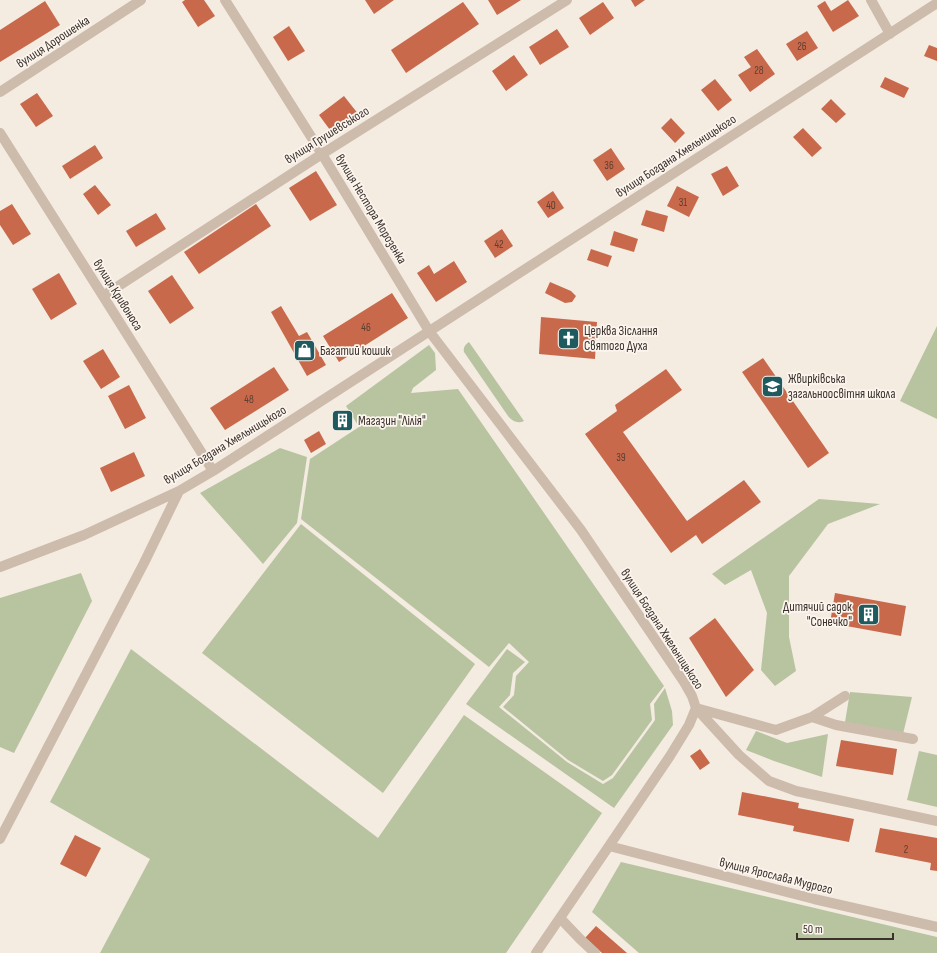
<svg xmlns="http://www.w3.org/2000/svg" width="937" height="953" font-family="'Sofia Sans Condensed',sans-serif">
	<rect width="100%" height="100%" fill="#f4ebe1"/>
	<!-- green -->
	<path fill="#b8c4a0" d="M937,326v93l-37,-18z
		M469,342l55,79c-6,3 -12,0 -16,-5l-44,-64c-1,-5 1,-7 5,-10z
		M429,345l6,8 1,17 -23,18 -2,5 47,-4 206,297 -14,18 2,16 -40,55 -9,6 -35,-21 -65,-53 11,-12 2,-19 13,-14 -20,-19 -20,24 -188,-148 9,-60 49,-32 -13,-21z
		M280,448l27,9 -10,66 -34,41 -63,-71z
		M819,499l61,5 -52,20 -39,52v61l7,34 -21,15 -14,-16 6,-57 -16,-43 -26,15 -13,-11z
		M301,524l174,140 -92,129 -181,-140z
		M81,573l11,28 -78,152 -14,-6v-149z
		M131,649l247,189 86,-123 138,98 -96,140h-406l50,-94 -100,-57z
		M507,649l18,13 -12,11 -3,22 -11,12 68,55 36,22 10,-6 42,-58 -1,-16 11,-16 7,23 1,14 -59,83 -148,-104z
		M850,692l62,5 -9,37 -58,-12z
		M756,731l31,12 41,-9 -6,43 -48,-16 -28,-11z
		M919,751l18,4v52l-30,-7z
		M621,862l316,75v16h-298l-47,-41z"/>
	<!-- building -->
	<path fill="#c8694b" d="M185,0h19l11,16 -17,11 -16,-25z
		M365,0h29l-20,14z
		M488,0h33l-24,15z
		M631,0h14l-10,7z
		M848,0l11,16 -26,16 -16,-26 8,-5 6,10z
		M45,1l15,24 -60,37v-32z
		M463,2l16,22 -73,49 -15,-23z
		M603,2l11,16 -24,17 -11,-17z
		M289,26l16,25 -17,10 -15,-24z
		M557,29l12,18 -29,18 -11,-18z
		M807,31l11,17 -21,13 -11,-17z
		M929,45l8,3v13l-13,-5z
		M757,49l18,25 -25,18 -12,-17 13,-8 -7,-10z
		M514,55l14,20 -22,16 -14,-20z
		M885,77l24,11 -5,10 -24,-11z
		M715,79l17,21 -14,11 -17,-21z
		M37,93l16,23 -17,11 -16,-23z
		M344,96l15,19 -26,19 -14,-19z
		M831,99l15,15 -10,9 -15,-14z
		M671,118l14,15 -10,10 -14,-15z
		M803,128l19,20 -10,9 -19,-20z
		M95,145l8,13 -33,21 -8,-13z
		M611,148l14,21 -18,12 -14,-21z
		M727,166l12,20 -16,10 -12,-22z
		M316,171l21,34 -27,16 -21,-33z
		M95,185l16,20 -13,10 -15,-21z
		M677,186l22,11 -10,20 -22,-11z
		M553,191l11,17 -16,10 -11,-16z
		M12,204l19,30 -18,11 -13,-20v-14z
		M256,204l15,22 -72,48 -15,-22z
		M646,210l22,6 -4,16 -23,-7z
		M156,213l10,16 -30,18 -10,-16z
		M502,229l11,17 -18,12 -11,-17z
		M614,231l24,8 -4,13 -24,-7z
		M591,249l21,7 -4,11 -21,-7z
		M454,261l13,21 -31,20 -19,-29 12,-8 5,9z
		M59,273l18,31 -26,16 -19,-31z
		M172,275l22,33 -24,16 -22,-33z
		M550,282l21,9 5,5 -4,6 -7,1 -20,-10z
		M392,293l16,25 -69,44 -16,-26z
		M281,306l18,30 8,-4 19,33 -19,11 -36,-64z
		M541,317l56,5 -2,37 -56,-5z
		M103,349l17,28 -19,12 -18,-28z
		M763,358l66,95 -21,15 -66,-96z
		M274,367l15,23 -64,40 -15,-22z
		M666,369l16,21 -59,42 64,89 57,-41 17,22 -59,42 -6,-9 -25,18 -86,-119 32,-23 -2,-6z
		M129,385l17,33 -21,11 -17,-33z
		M348,413l4,7 -14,9 -5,-6z
		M319,431l7,13 -15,9 -7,-13z
		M134,452l11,24 -34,16 -11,-24z
		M835,593l71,13 -5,30 -71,-13z
		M715,618l39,52 -28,27 -37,-59z
		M841,740l56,9 -4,26 -57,-9z
		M700,749l10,14 -10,7 -10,-14z
		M742,792l57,11 -1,5 56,11 -5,23 -56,-11 1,-5 -56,-11z
		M880,828l57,10v33l-7,-1 1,-7 -56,-11z
		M75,835l26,13 -15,29 -26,-13z
		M596,926l31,27h-25l-17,-15z"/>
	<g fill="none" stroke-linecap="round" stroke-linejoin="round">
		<!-- minor -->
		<path stroke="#cdbbac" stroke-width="10" d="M225,0l97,154 107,177 152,199 103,152 8,14 4,12 -7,17 -19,31 -61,90 -73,107
			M871,0l19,34
			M0,92l141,-92
			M0,133l103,163 110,175
			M103,296l219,-142 245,-154
			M0,567l84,-32 95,-44 34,-20 724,-468
			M696,708l43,47 30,26 27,10 141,30
			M696,708l80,22 36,-13 33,-21
			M812,717l24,8 77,14
			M0,839l144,-276 35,-72
			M609,846l205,53 123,28
			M560,918l20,21 15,14"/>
	</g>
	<!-- icons -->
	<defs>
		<symbol id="church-square" viewBox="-11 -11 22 22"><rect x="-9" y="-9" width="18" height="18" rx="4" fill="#1f5a5e" stroke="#fbf5ee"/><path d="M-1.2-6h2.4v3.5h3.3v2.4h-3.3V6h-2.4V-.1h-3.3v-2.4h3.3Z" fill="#fff"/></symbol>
		<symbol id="shop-square" viewBox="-11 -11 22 22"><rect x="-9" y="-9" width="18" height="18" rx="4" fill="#1f5a5e" stroke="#fbf5ee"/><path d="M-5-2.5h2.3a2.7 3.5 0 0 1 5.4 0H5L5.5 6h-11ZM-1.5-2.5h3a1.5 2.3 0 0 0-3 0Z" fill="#fff"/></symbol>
		<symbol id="school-square" viewBox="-11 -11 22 22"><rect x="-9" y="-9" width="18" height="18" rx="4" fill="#1f5a5e" stroke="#fbf5ee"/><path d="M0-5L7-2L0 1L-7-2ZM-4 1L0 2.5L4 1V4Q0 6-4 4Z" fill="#fff"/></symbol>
		<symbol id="building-square" viewBox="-11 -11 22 22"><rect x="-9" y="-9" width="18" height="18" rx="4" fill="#1f5a5e" stroke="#fbf5ee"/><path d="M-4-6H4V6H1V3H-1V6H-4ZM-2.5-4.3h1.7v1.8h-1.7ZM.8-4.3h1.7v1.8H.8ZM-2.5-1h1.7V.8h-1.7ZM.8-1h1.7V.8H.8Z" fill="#fff"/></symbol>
	</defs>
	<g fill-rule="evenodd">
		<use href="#church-square" x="556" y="326" width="25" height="25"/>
		<use href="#shop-square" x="292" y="338" width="25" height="25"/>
		<use href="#school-square" x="760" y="374" width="25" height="25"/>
		<use href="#building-square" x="330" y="408" width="25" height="25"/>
		<use href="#building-square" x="856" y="602" width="25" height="25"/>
	</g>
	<g text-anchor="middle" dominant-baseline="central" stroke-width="3.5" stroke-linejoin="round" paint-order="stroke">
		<!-- number labels -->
		<g font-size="11" fill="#5e3e33">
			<text x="802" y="46">26</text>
			<text x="759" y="70">28</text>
			<text x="609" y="165">36</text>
			<text x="683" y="202">31</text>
			<text x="551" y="205">40</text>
			<text x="499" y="244">42</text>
			<text x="366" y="327">46</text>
			<text x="249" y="399">48</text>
			<text x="621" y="457">39</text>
			<text x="906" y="849">2</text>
		</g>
		<!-- street labels -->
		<g font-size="13" fill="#3b302b" stroke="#fbf5ee">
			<text transform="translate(53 42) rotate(-33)">вулиця Дорошенка</text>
			<text transform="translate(327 135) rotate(-32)">вулиця Грушевського</text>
			<text transform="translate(676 156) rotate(-33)">вулиця Богдана Хмельницького</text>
			<text transform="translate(371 209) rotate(59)">вулиця Нестора Морозенка</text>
			<text transform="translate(118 295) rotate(58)">вулиця Кривоноса</text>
			<text transform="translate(225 445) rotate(-31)">вулиця Богдана Хмельницького</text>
			<text transform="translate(662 629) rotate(57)">вулиця Богдана Хмельницького</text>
			<text transform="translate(776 876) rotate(14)">вулиця Ярослава Мудрого</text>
		</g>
		<!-- poi labels -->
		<g font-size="13" fill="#3b302b" stroke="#fbf5ee" text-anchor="start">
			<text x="584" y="331">Церква Зіслання<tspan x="584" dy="15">Святого Духа</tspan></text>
			<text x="320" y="351">Багатий кошик</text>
			<text x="788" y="379">Жвирківська<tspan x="788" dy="15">загальноосвітня школа</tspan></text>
			<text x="358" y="421">Магазин "Лілія"</text>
			<text x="852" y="607" text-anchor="end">Дитячий садок<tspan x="852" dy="15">"Сонечко"</tspan></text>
		</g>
	</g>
	<!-- scale -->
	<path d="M797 933v6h96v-6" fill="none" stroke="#3b302b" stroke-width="2"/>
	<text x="803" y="933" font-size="12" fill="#3b302b" stroke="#fbf5ee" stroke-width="3" paint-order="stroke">50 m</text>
</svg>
